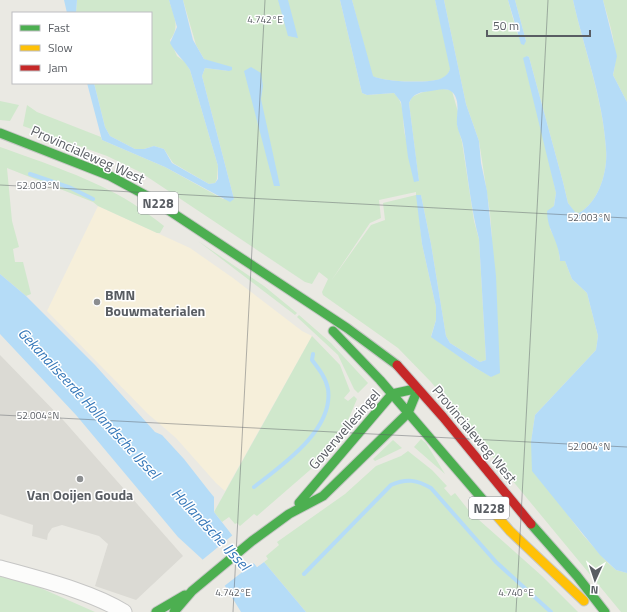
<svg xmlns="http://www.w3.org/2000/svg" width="627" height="612" font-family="'Titillium Web',sans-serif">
	<rect width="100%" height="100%" fill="#eae9e3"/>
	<!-- commercial -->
	<path fill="#f6efda" d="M98,206l92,42 43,30 69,53 10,5 -87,155 -9,-8 -40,-45 -28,-24 -101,-103z"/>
	<!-- industrial -->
	<path fill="#dbdad4" d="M0,355l64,66 119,135 -47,44 -41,-14 13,-42 -9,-8 -37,-11 -10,3 -4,6 -1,6 -15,-4 1,-11 -33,-11z"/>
	<!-- green -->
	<path fill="#d0e8cc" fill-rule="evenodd" d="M77,0h92c4,14 12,27 1,40l7,16 8,6 5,8 28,96 -1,13 -2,4 -6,1 -36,-21 -9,-14 -10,-3 -10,3h-9l-25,-13 -5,-9 -11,-44h57v-70h-75z
		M183,0h157l22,93 5,2 27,-2c12,11 8,28 11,42 4,16 9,31 14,47l-10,-79 3,-6c11,-6 28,-11 40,-6l6,21 -1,12 5,18 12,79 5,18 7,121 -6,2 -30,-19 -4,-7 -15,-92 -10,-49h-4l5,49 14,63v13l-5,16 43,31 18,10v-138l-2,-26 -11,-72 -13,-37 -22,-104h64l9,33 9,8 -11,-41h58c11,49 30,99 33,149 2,22 -7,53 -27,64h-4l-7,-10 -5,-21 -34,-125 -2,-1 29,137 -6,36 8,15 2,17h5l7,18 15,14 11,43 -2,14 -61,65 -4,27 34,69 18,24 25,28 8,7 11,3v39h-6l-190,-230 -33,-34 -75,-53 -1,-3 6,-13 -9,-7 -7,12 -7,-2 -165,-110 -33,-16 -84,-30 4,-21 10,7 64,25 1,3 63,27 58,32h11l-32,-123 3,-8 24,3 -25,-12 -8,-14zM416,192v3l-33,8 2,17 -14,5 -40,56 39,-58 11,-5 -2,-18z
		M352,0h83l16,66c-1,5 -3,9 -8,12 -11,6 -60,4 -71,-2z
		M603,0h24v102l-14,-27c7,-24 -4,-52 -10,-75z
		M0,101l19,4 -9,16 -10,-1z
		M0,147c42,15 94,32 132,56 11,7 22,15 32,23l-4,7h-3l-59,-27 -5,-4 -86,-34 5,53 7,26 -6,2 2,13h8l8,32 -5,2 -26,-22z
		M198,241l66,45 33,27 -2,2z
		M299,315l32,28 37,40 -10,10 -4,-4 -16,-34 -41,-38z
		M312,336l28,29 10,26 -6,7 4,3 6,-5 3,3 -17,40 -30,31 -53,46 -3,-2 -14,12 -3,-3 -2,1 -6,-7 -7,5 -8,-10z
		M421,439l5,4 19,31 -31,-27z
		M393,440l9,8 -27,13 -2,-2z
		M408,451l24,19 15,16 -3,2 7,8 4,-3 15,19 72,64 36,36h-272l-42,-50 4,-3 -2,-3 13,-11 -2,-3 68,-48 31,-28 25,-10z
		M0,574l27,8 68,30h-95z"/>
	<!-- water -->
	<path fill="#b5dcf7" d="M64,0h13l-1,13h-9z
		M169,0h14l10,40 11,19 28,8v3l-3,1 -24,-3 -3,8 32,123 -4,3 -65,-35 -63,-27 -15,-57h7l11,44 5,9 25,13h9l10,-3 10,3 8,14 37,21 6,-1 3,-4v-13l-28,-96c-6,-10 -14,-16 -20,-27l7,-16z
		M278,0h10l10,38 -10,-2z
		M340,0h12l21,76c10,6 58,8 69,2 4,-2 7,-5 8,-9l-15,-69h9l22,104 13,37 2,22 6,28 9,85 4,97 -9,4 -17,-10 -43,-30 5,-17v-13l-14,-63 -6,-49h5l10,49 15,92 4,7 30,19 6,-2 -7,-121c-8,-30 -11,-62 -16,-94 -1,-7 -5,-13 -6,-20 -1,-10 4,-25 -5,-33 -5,-5 -15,-2 -21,-1 -10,1 -18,2 -22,12l10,78 -5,1 -6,-25 -7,-55 -7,-9 -27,2 -5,-2z
		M508,0h7l11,41 -2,4 -3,-1z
		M573,0h30l14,56 -4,19 14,27v471l-11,-3 -16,-15 -68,-84 -1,-29 4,-27 61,-65 2,-14 -11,-43 -15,-14 -7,-18h-5c-1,-21 -13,-30 -13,-50l7,-5 2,-13 -33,-135 4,-2 2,1 34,125 5,21 7,9 4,1c20,-11 29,-42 27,-64 -3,-51 -22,-100 -33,-149z
		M251,67l10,6 2,13 -2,13 19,87h-6l-30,-115z
		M0,274l26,22 69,69 60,67 7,3 22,24 25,32 5,6v15l43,55 7,-5 42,50h-65l-16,-26 -23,-27 -24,-22 -102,-122 -76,-81z"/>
	<!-- pier -->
	<path fill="#eae9e3" d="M234,534l24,30 7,-3 -8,6 -3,-4 -31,24 -22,-26z"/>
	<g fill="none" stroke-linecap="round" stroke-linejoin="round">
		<!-- stream -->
		<path stroke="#b5dcf7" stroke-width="4" d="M30,174l41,14 22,11
			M254,487c28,-22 80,-57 74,-98 -2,-11 -9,-20 -16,-29l1,-6
			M304,574l87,-89c16,-7 26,-5 40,3l65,74 55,50"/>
		<defs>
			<path id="street" d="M0,568c39,11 90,23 124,44"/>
			<path id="fast" d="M0,133l110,43 37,20 200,132 50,37
				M333,331l47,49 116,135
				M299,503l93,-109 18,-4
				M531,524l46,52 28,36
				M156,612l29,-17
				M174,612l18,-21 60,-50 37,-27 34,-18 85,-83 7,-17"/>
			<path id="slow" d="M496,515l14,16 74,70"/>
			<path id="jam" d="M397,365l46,52 88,107"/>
		</defs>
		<!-- street casing -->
		<use href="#street" stroke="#c6c6c5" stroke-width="17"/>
		<!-- fast casing -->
		<use href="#fast" stroke="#c6c7c5" stroke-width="11"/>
		<!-- slow casing -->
		<use href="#slow" stroke="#c6c7c5" stroke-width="11"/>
		<!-- jam casing -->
		<use href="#jam" stroke="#c6c7c5" stroke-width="11"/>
		<!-- street -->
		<use href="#street" stroke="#fcfcfb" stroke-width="15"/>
		<!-- fast -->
		<use href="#fast" stroke="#4caf50" stroke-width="9"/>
		<!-- slow -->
		<use href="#slow" stroke="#ffc107" stroke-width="9"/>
		<!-- jam -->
		<use href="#jam" stroke="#c62828" stroke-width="9"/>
	</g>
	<!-- ticks -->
	<path fill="none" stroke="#595d63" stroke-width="1" stroke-opacity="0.45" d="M0,185l627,33M0,415l627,32M233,612l32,-612M516,612l32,-612"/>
	<!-- markers -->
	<g fill="#8c8e90" stroke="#fff" stroke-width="1.5">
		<circle cx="97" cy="302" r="4"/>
		<circle cx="80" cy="479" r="4"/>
	</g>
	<g text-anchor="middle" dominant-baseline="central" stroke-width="3" stroke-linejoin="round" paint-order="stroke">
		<!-- shield labels -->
		<g fill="#fff" stroke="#8b8e92" stroke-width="1">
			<rect x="138" y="192" width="40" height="22" rx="3"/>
			<rect x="469" y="497" width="40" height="22" rx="3"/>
		</g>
		<g font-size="13" font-weight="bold" fill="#595d63">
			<text x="158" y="203">N228</text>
			<text x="489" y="508">N228</text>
		</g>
		<!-- street labels -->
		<g font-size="14" fill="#595d63" stroke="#fff">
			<text transform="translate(88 154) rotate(24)">Provincialeweg West</text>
			<text transform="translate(344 429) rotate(-49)">Goverwellesingel</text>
			<text transform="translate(475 434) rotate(50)">Provincialeweg West</text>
		</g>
		<!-- poi labels -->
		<g font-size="14" font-weight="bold" fill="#595d63" stroke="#fff" text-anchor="start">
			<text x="105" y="294">BMN<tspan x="105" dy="16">Bouwmaterialen</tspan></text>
			<text x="80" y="494" text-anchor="middle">Van Ooijen Gouda</text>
		</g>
		<!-- water labels -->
		<g font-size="15" font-style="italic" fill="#3477b9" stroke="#fff">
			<text transform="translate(89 403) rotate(47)">Gekanaliseerde Hollandsche IJssel</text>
			<text transform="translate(211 529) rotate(47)">Hollandsche IJssel</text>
		</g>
	</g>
	<g font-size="10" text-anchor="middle" fill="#595d63" stroke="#fff" stroke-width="3" stroke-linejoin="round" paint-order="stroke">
		<text x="265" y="23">4.742°E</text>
		<text x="38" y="189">52.003°N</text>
		<text x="589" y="221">52.003°N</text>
		<text x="38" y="419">52.004°N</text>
		<text x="589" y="450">52.004°N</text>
		<text x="233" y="596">4.742°E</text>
		<text x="516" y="596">4.740°E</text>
	</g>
	<!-- legend -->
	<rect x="12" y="12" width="140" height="72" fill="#ffffff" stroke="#bdbec1"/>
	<rect x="20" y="25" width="20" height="6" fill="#4caf50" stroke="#bdbec1"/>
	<text x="48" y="32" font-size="12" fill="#595d63">Fast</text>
	<rect x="20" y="45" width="20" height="6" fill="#ffc107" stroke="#bdbec1"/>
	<text x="48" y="52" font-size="12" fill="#595d63">Slow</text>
	<rect x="20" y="65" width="20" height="6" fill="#c62828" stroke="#bdbec1"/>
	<text x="48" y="72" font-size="12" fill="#595d63">Jam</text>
	<!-- north arrow -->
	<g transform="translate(595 580) rotate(183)" stroke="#ffffff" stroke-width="3" paint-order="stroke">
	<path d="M0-3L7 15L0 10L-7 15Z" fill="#595d63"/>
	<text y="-6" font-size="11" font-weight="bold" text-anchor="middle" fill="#595d63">N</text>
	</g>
	<!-- scale -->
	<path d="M487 30v6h103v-6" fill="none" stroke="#595d63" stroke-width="2"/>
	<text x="493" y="30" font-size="12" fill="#595d63" stroke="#ffffff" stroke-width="3" paint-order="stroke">50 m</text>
</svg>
